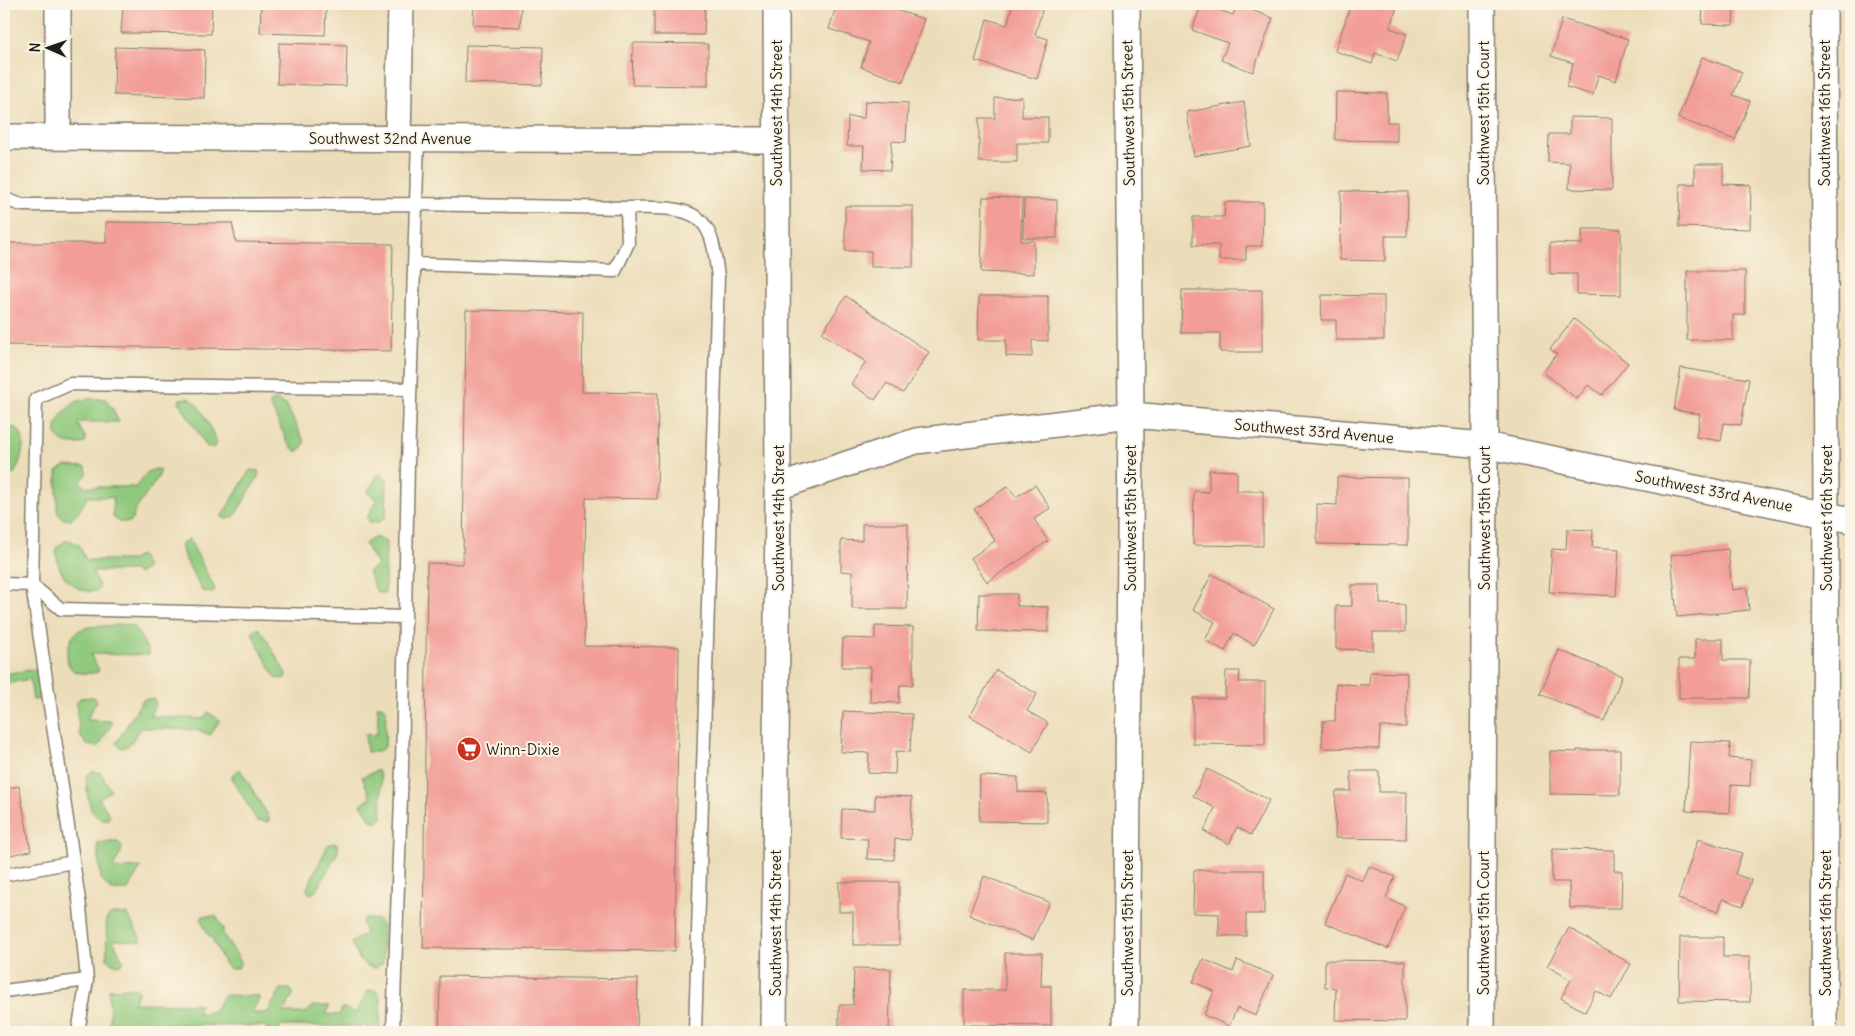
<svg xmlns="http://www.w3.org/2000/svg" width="1855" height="1036" font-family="Delius,sans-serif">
	<rect width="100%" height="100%" fill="#fcf5e5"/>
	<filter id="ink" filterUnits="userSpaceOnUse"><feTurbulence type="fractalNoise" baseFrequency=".02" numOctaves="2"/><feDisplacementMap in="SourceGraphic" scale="10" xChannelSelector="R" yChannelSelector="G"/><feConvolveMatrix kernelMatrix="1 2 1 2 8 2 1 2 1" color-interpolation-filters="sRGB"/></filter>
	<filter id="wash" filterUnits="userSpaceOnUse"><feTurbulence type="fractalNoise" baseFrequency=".0096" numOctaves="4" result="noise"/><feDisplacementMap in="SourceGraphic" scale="20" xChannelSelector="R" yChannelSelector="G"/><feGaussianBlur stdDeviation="1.12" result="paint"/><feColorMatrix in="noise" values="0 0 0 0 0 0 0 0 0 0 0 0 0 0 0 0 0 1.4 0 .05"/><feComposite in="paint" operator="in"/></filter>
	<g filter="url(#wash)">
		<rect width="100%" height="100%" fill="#ecddba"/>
		<!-- green -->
		<path fill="#90c97d" stroke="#56724c" d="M189,398c14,8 21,31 28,44l-2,5h-8l-28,-45 1,-3z
			M105,399l8,10 6,13h-40l-1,2 8,15 -1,4c-4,1 -7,1 -12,1 -33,-2 -12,-38 8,-44 7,-2 16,-1 24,-1z
			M275,400l11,5 18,36v3l-5,7h-3l-7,-6 -19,-40 1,-3z
			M12,427c19,2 9,38 1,48l-9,-2v-44z
			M65,466l21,1 1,7 -7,8 6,5h50c7,-9 9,-17 21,-18l3,2 -1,5 -25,36 -1,7 -3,3h-11l-6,-5v-20h-26c-5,9 -12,28 -25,21 -4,-3 -5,-6 -5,-11v-35z
			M250,470l9,1 -1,6 -24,40 -8,2 -4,-2 1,-3z
			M380,474l7,6 -1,37 -7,5h-9l-3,-4 10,-19 -10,-6 10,-17z
			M375,537l11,5 -1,52 -8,-2 -9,-20 9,-7 -12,-21z
			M189,539l24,46 2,5 -3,3 -10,-2 -18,-35 -3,-12z
			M69,540l10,5 7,15h46l8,-5 7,12 -8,7 -5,-3h-42l7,15 -1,4c-7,3 -13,1 -20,-2 -15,-8 -22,-22 -22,-40l9,-7z
			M120,624l14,2 15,26v3l-57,-1 -1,2 8,14 -1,2c-7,2 -18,2 -24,-1 -13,-9 -6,-35 6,-41 12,-6 27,-2 40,-6z
			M256,629h3l4,4 23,41 -1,4 -8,1 -3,-4 -21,-39v-5z
			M36,669l4,30 -7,1 -3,-21 -26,5v-10z
			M94,697l3,4 -10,18 1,1 24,1 1,1 -15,25 -11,-2 -7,-9 -4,-32 4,-6z
			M146,699h8l2,4 -6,13 53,3 5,-7 12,8 -10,15 -12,-5 -57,-2c-5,7 -16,29 -25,15l26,-42z
			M377,706h4l5,3 -1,38 -7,5h-11l-2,-17 12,-1 1,-20z
			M240,769l29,48v5l-12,-1 -25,-43v-3z
			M378,770l3,8 1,40 -5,5 -6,-3 -10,-16 10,-6 -9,-21z
			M93,771l8,2 10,18 -12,7 11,18 -2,3c-21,3 -20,-25 -22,-40l1,-4z
			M104,842h14l4,4 -1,6 -8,16 1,1 27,-2 -13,23h-17l-10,-11 -4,-35z
			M334,843l4,2v7l-22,39 -5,3 -4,-3 1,-5 20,-41z
			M112,914h15l14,25v2l-28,-1 10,21v2c-5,3 -12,1 -16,-4l-1,-40z
			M203,916h13l7,12v6l17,26 1,3 -3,5 -8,1 -5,-4 -14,-29 -3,-1 -7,-15z
			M364,918l14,2 5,5v38l-7,5c-15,0 -18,-12 -24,-24v-2l14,-9 -4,-9z
			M132,988l5,1 1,5 -5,9 67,1 -3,8 1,1 16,-2 10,-16 34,1 1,3 -7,13 1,1h14l14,-24h9l3,3v3l-10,18h23l6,-7h17l-3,8 13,1 4,-8 12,6 14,-23 7,1 5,8 -1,33h-12v-6h-88l-1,6h-12v-5l-2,-1 -140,-2v8h-15l-1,-43z"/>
		<g id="blocks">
			<!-- building -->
			<path fill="#f29d98" d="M123,4h89l-1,30 -90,-1z
				M261,4h85v5l-20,-1 -1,27 -65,-2z
				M474,4h47l-1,23 -47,-2z
				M654,4h51l-1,31h-50z
				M837,4h40l47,15 -21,63 -42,-15 8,-25 -40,-13z
				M1013,4h21l9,3 -8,28 13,4 -11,40 -62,-18 12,-42 20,6z
				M1202,4l31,11 4,-10 36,13 -20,54 -32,-12 7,-17 -36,-13z
				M1351,4h47l-8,24 17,6 -10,27 -22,-8 -3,11 -37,-13z
				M1703,4h31l-1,21 -31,-1z
				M1562,19l66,20 -12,42 -18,-6 -5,20 -27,-8 7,-24 -22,-7z
				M279,43l68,2 -1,41 -69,-2z
				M633,43l75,1v42l-76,-1z
				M466,45l77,2 -1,38 -77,-2z
				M115,47l90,3 -1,48 -90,-3z
				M1702,57l40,15 -9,23 17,6 -15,39 -57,-22z
				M1336,92l51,1v29h10v19l-62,-1z
				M1022,97v20h26v26h-31v19h-38v-44h16v-20z
				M865,101l43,2 -2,39 -14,-1 -2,29 -27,-1 1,-23h-17l1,-29 16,1z
				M1244,102l7,44 -57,10 -7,-44z
				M1570,117l42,1v72l-43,-1 1,-26 -22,-1 1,-28h21z
				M1695,164h28v20l28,1 -1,44 -71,-2 1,-43h15z
				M1341,191l67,1 -1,44h-22v25l-45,-1z
				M983,197l39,1 -1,43h13v33l-53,-2z
				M1024,199l33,1v38h-34z
				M1225,202h38l-1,44h-16v14h-27v-15h-26v-28h31z
				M845,206h68v61h-42v-16h-26z
				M106,222l126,1 4,19 157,2 -2,107 -387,-6v-102h102z
				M1582,229h39v66l-44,-1v-20h-27v-31l32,1z
				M1687,271h58v44h-12v25h-46z
				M1182,290h80v62h-42v-19h-39z
				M1322,295l62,1v44h-48v-20h-15z
				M846,296l83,56 -26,41 -16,-10 -12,17 -24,-16 15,-22 -44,-29z
				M979,296h69v45l-16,-1v17l-26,-1v-16h-28z
				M466,310l117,2 -1,80 76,1 -1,106 -71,-1 -2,148 95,1 -4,304 -252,-3 4,-385 36,1z
				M1574,319l54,44 -26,32 -14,-10 -11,14 -34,-27 14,-18 -7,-5z
				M1681,368l68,11 -8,46 -17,-2 -3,18 -25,-4 4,-23 -26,-4z
				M1209,470l28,1v20h26v55l-70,-1 1,-54 15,1z
				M1337,477l71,1v67l-91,-1v-40l20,1z
				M1035,485l15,23 -16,11 14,22 -61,41 -16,-24 24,-17 -21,-32 34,-23 8,11z
				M862,524h46l-1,85h-55v-37l-11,-1v-31l21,1z
				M1567,529l26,1 -1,17 27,2 -3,47 -67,-4 3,-43 14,1z
				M1728,549l4,41 15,-2 2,22 -72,7 -6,-62z
				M1212,574l62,35 -20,36 -20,-12 -9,18 -20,-11 10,-18 -22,-12z
				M1352,585h28v19l25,1v27h-32v18l-37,-1v-43h16z
				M979,594h38v12l31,1v25l-70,-1z
				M875,626l38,1v58h-13l-1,18 -29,-1 1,-35h-29l1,-29 32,1z
				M1695,639h28v21h27l-1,38h-70v-39h16z
				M1559,650l63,26 -18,45 -64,-27z
				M996,670l41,24 -10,17 21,12 -16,29 -62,-36z
				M1226,671h14l-1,11h26v63l-72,-1v-46h32z
				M1370,672l37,1 -1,54h-26l-1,22 -57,-1 1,-27h12l1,-37 33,1z
				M843,711l69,3 -2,38 -14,-1 -1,23 -27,-1 1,-20 -28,-1z
				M1690,741l40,2 -1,15 22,2 -1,26 -19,-1 -1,28 -44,-2z
				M1577,750h43v45l-70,-1v-43l27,1z
				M1207,769l62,31 -18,35 -14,-8 -8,17 -25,-13 11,-23 -22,-12z
				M1351,771h28v21h28l-1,47 -71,-1 1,-47h15z
				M980,776l38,1v15l29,1v29l-68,-1z
				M19,786l12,65 -27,5v-67z
				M875,795l37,2 -2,43 -15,-1 -1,21 -27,-1 1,-20 -27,-1 1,-29 33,1z
				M1698,839l44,14 -7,21 16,6 -8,26 -20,-7 -5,13 -40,-13z
				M1552,849l62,1v21h8l-1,37h-51l-1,-26h-17z
				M1369,866l26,11 -9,21 19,8 -17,43 -63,-26 20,-50 18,8z
				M1194,870h70v44h-18v22h-27v-22l-26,-1z
				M984,876l65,26 -16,38 -64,-25z
				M839,882h60v63h-46v-33h-14z
				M1569,928l62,36 -20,35 -15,-8 -11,21 -24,-14 10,-18 -24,-14z
				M1680,937h43v20h27v45l-71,-1z
				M1005,953h37l-1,33h10v40l-87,-1v-35h41z
				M1203,959l30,13 4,-12 36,15 -17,41 -19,-8 -8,18 -25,-11 10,-24 -21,-9z
				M1325,960l80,1v60l-70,-1 1,-32 -11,-1z
				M854,968l37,1 -2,63 -50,-1v-26h14z
				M440,976l198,3 -1,53h-198z"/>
		</g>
	</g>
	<g filter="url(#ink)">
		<use href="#blocks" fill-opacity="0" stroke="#847c6b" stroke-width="1"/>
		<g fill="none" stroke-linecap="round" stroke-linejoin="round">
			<defs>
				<path id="lane" d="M4,199l18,6 394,-1 211,4 1,35 -13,28 -201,-7
					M627,208c23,0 65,-4 78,18 10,14 10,34 13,50l-23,756
					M4,584l28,1 48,322 7,73 -9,52
					M405,617l-344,-8 -29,-24 4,-186 34,-15 340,5
					M4,875l69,-13
					M4,991l83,-11
					M393,1032l9,-265 6,-303 10,-326"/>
				<path id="street" d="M1824,4l2,510 -2,518
					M4,137l771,3
					M58,137v-133
					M398,138l3,-134
					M778,487l138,-46 215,-26 354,30 366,75
					M774,1032l4,-545 -2,-483
					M1126,1032l5,-617 -4,-411
					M1482,1032l3,-587 -3,-441"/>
			</defs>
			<!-- lane casing -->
			<use href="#lane" stroke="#847c6b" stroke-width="15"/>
			<!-- street casing -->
			<use href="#street" stroke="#847c6b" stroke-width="28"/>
			<!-- lane -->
			<use href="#lane" stroke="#fff" stroke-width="12"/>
			<!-- street -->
			<use href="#street" stroke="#fff" stroke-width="25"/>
		</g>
	</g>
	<!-- icons -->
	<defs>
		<symbol id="supermarket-disc" viewBox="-11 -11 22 22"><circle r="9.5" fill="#c8321e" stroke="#fcf5e5"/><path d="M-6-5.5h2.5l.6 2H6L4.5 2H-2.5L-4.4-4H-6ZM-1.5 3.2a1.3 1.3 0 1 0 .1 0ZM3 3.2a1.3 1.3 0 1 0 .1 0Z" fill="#fff"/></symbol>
	</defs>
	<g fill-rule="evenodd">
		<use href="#supermarket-disc" x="455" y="735" width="28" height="28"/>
	</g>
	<g text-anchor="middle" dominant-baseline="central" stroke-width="4" stroke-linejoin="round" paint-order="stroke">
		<!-- street labels -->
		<g font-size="15" fill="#1c1c1c" stroke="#fcf5e5">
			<text transform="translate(776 113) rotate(-90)">Southwest 14th Street</text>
			<text transform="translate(1128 113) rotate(-91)">Southwest 15th Street</text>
			<text transform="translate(1483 113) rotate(-90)">Southwest 15th Court</text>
			<text transform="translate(1824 113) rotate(-90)">Southwest 16th Street</text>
			<text x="390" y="138">Southwest 32nd Avenue</text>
			<text transform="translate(1314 431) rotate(5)">Southwest 33rd Avenue</text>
			<text transform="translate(1714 491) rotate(11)">Southwest 33rd Avenue</text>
			<text transform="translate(778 518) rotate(-90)">Southwest 14th Street</text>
			<text transform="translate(1130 518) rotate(-90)">Southwest 15th Street</text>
			<text transform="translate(1484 518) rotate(-90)">Southwest 15th Court</text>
			<text transform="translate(1826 518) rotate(-90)">Southwest 16th Street</text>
			<text transform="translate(775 923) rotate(-90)">Southwest 14th Street</text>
			<text transform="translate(1127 923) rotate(-90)">Southwest 15th Street</text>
			<text transform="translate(1483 923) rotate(-90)">Southwest 15th Court</text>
			<text transform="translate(1825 923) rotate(-90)">Southwest 16th Street</text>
		</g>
		<!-- poi labels -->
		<g font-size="15" fill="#1c1c1c" stroke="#fcf5e5" text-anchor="start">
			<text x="486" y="749">Winn-Dixie</text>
		</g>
	</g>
	<!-- margin -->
	<rect width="1855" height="1036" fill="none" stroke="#fcf5e5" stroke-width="20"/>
	<!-- north arrow -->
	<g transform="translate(48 48) rotate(272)" stroke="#fcf5e5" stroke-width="4" paint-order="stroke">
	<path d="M0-4L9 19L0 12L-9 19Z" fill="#1c1c1c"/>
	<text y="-8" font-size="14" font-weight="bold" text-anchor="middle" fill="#1c1c1c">N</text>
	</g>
</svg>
